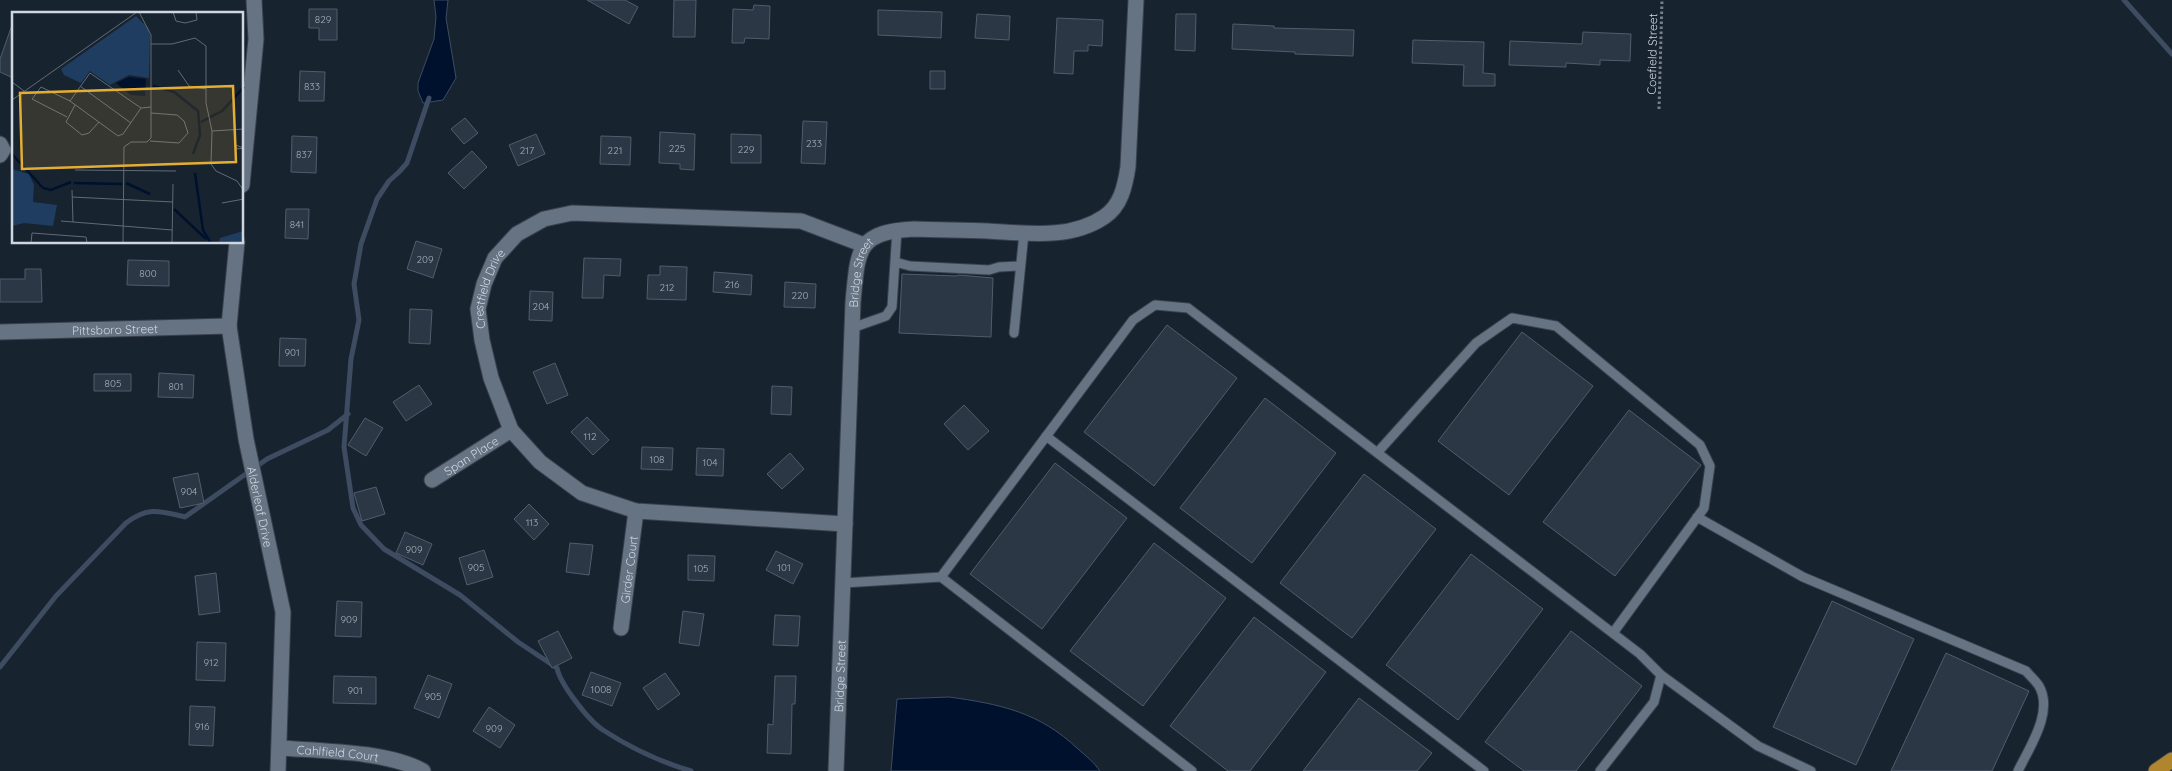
<svg xmlns="http://www.w3.org/2000/svg" width="2172" height="771" font-family="Quicksand,sans-serif">
	<rect width="100%" height="100%" fill="#182330"/>
	<!-- water -->
	<path fill="#00112d" stroke="#3e4c62" d="M434,0h14l-2,18 10,60 -13,22 -20,3 -5,-12v-8l16,-44 2,-22z
		M949,697c51,7 90,15 129,52 8,7 16,13 22,22h-209l6,-72z"/>
	<g fill="none" stroke-linecap="round" stroke-linejoin="round">
		<!-- stream -->
		<path stroke="#3e4c62" stroke-width="5" d="M2124,0l48,54
			M429,98l-22,65 -8,9 -10,9 -12,18 -16,45 -7,40 5,36 -8,39 -7,88 9,61 8,17 23,24 76,46 58,47 39,26c3,16 32,53 46,62 26,17 58,32 88,41
			M0,667l56,-71 70,-73c22,-17 34,-12 59,-6l82,-58 61,-29 20,-16"/>
	</g>
	<!-- building -->
	<path fill="#2b3745" stroke="#505d6c" d="M587,0h38l13,7 -9,17z
		M674,0h22l-1,37h-22z
		M754,5l16,1 -1,33 -24,-1 -1,5h-12l1,-34 20,1z
		M309,9h28v31h-18v-12h-10z
		M878,10l64,2 -1,26 -63,-3z
		M977,14l33,2 -1,24 -34,-2z
		M1176,14h20l-1,37 -20,-1z
		M1057,18l46,2 -1,26 -14,-1v6h-14l-1,23 -19,-1z
		M1233,24l41,2v2l80,2 -1,26 -58,-2v-2l-63,-3z
		M12,25h2v43l-3,9 -11,-5v-13z
		M1583,32l48,2 -1,27 -30,-1v5l-34,-2v4l-57,-2 1,-24 72,3z
		M1413,40l71,2 -1,31 12,1v12h-32l1,-21 -52,-2z
		M300,71l25,1 -1,29h-25z
		M930,71h15v18h-15z
		M465,118l13,15 -14,11 -13,-15z
		M803,121l24,1 -2,42 -24,-1z
		M660,132l35,2 -1,36 -14,-1v-5l-21,-1z
		M536,134l9,20 -27,12 -9,-21z
		M731,134l30,1v28h-30z
		M292,136l25,1 -1,36 -25,-1z
		M601,136l30,1 -1,28 -30,-1z
		M472,151l15,16 -23,22 -16,-16z
		M286,209h23l-1,30 -23,-1z
		M416,241l26,8 -9,29 -26,-9z
		M584,258l37,1 -1,17 -16,-1 -1,23h-21z
		M128,260l41,1v25l-42,-1z
		M660,266l27,1 -1,33 -39,-1 1,-24h12z
		M25,269h16l1,33h-42v-23h25z
		M714,272l38,3 -1,20 -38,-3z
		M902,274l55,2 1,-1 35,3 -2,59 -92,-4z
		M785,282l31,2 -1,24 -31,-1z
		M530,291l23,1 -1,29 -23,-1z
		M410,309l22,1 -2,34 -21,-1z
		M1167,325l70,53 -83,108 -70,-54z
		M1522,332l71,54 -84,109 -71,-54z
		M280,338l26,1 -1,27h-26z
		M555,363l13,32 -21,9 -14,-32z
		M159,373l35,2 -1,23 -35,-1z
		M94,374h37v17h-37z
		M419,385l13,19 -26,17 -13,-19z
		M772,386l20,1 -1,28 -20,-1z
		M1265,398l71,55 -84,110 -72,-55z
		M964,405l25,26 -21,19 -24,-26z
		M1629,410l72,55 -86,111 -72,-54z
		M587,417l22,23 -16,15 -22,-23z
		M365,418l18,10 -17,28 -18,-11z
		M642,447l31,1 -1,22 -31,-1z
		M697,448l27,1 -1,27 -27,-1z
		M790,453l14,16 -22,20 -15,-15z
		M1055,463l72,55 -85,111 -72,-55z
		M198,473l6,30 -24,5 -7,-30z
		M1364,474l72,55 -84,109 -72,-55z
		M376,487l9,27 -23,7 -8,-28z
		M529,504l20,20 -15,16 -20,-21z
		M405,532l27,12 -9,21 -27,-12z
		M570,543l23,2 -4,30 -23,-3z
		M1154,543l72,55 -83,108 -73,-55z
		M484,550l9,27 -26,8 -8,-27z
		M776,551l27,13 -10,20 -27,-14z
		M1471,554l72,55 -85,111 -72,-55z
		M688,555l27,1 -1,25 -26,-1z
		M216,573l4,39 -21,3 -4,-39z
		M337,601l25,1 -1,35 -26,-1z
		M1832,601l82,38 -58,126 -83,-38z
		M683,611l21,3 -5,32 -20,-3z
		M775,615l25,1 -2,30 -25,-1z
		M1254,617l72,55 -76,99h-22l-58,-45z
		M558,631l14,27 -20,10 -14,-27z
		M1571,631l71,55 -66,85h-52l-39,-29z
		M197,642l29,1 -1,38 -29,-1z
		M1946,653l83,38 -37,80h-101z
		M591,672l30,11 -9,23 -30,-11z
		M665,673l15,21 -22,16 -15,-22z
		M428,675l24,9 -13,34 -25,-10z
		M334,676l42,1v27l-43,-1z
		M775,676h21l-1,28h-3l-1,50 -24,-1 1,-29 5,1z
		M1359,698l73,55 -15,18h-114z
		M190,706l25,1 -2,39 -24,-1z
		M489,707l26,18 -15,23 -27,-17z"/>
	<g fill="none" stroke-linecap="round" stroke-linejoin="round">
		<defs>
			<path id="lane" d="M895,262l15,4 79,4 10,-3 21,-1
				M852,328l34,-12 6,-9 5,-77
				M1014,333l10,-100
				M1046,436l438,335
				M1377,453l99,-110 36,-25 44,8 144,119 10,21 -6,42 -91,125
				M1697,517l106,60 223,94c4,5 9,9 13,15 15,26 -10,62 -21,85
				M941,577l192,-257 22,-15 33,3 452,346 21,21 -7,27 -54,69
				M843,583l98,-6 251,194
				M1661,675l97,71 53,25"/>
			<g id="street">
				<path d="M0,144l3,6 -3,5"/>
				<path d="M242,185l14,-146 -2,-39"/>
				<path id="s1" d="M237,242l-8,84 17,113 37,173 -5,159"/>
				<path id="s2" d="M0,332l229,-6"/>
				<path id="s3" d="M432,480l79,-50"/>
				<path id="s4" d="M845,524l-209,-13 -54,-18 -42,-31 -29,-32 -20,-52 -9,-38 -4,-31 6,-25 11,-26 22,-24 27,-15 28,-6 229,8 63,24"/>
				<path id="s5" d="M621,628l15,-117"/>
				<path id="s6" d="M280,748c41,3 107,3 143,23"/>
				<path id="s7" d="M836,771l17,-469c5,-52 3,-70 61,-73 25,1 49,1 74,2 38,2 82,9 116,-14 17,-11 21,-31 24,-50l8,-167"/>
			</g>
			<path id="highway" d="M2156,771l16,-11"/>
		</defs>
		<!-- lane casing -->
		<use href="#lane" stroke="#39414c" stroke-width="11"/>
		<!-- street casing -->
		<use href="#street" stroke="#39414c" stroke-width="17"/>
		<!-- highway casing -->
		<use href="#highway" stroke="#39414c" stroke-width="17"/>
		<!-- path -->
		<path stroke="#767f8a" stroke-width="3" stroke-dasharray="2.5 2.5" stroke-linecap="butt" d="M1659,109l3,-109"/>
		<!-- lane -->
		<use href="#lane" stroke="#667383" stroke-width="9"/>
		<!-- street -->
		<use href="#street" stroke="#667383" stroke-width="15"/>
		<!-- highway -->
		<use href="#highway" stroke="#af862e" stroke-width="15"/>
	</g>
	<g text-anchor="middle" dominant-baseline="central" stroke-width="4" stroke-linejoin="round" paint-order="stroke">
		<!-- number labels -->
		<g font-size="10" fill="#a6aeb8">
			<text x="323" y="19">829</text>
			<text x="312" y="86">833</text>
			<text x="814" y="143">233</text>
			<text x="677" y="148">225</text>
			<text x="746" y="149">229</text>
			<text x="527" y="150">217</text>
			<text x="615" y="150">221</text>
			<text x="304" y="154">837</text>
			<text x="297" y="224">841</text>
			<text x="425" y="259">209</text>
			<text x="148" y="273">800</text>
			<text x="732" y="284">216</text>
			<text x="667" y="287">212</text>
			<text x="800" y="295">220</text>
			<text x="541" y="306">204</text>
			<text x="292" y="352">901</text>
			<text x="113" y="383">805</text>
			<text x="176" y="386">801</text>
			<text x="590" y="436">112</text>
			<text x="657" y="459">108</text>
			<text x="710" y="462">104</text>
			<text x="189" y="491">904</text>
			<text x="532" y="522">113</text>
			<text x="414" y="549">909</text>
			<text x="476" y="567">905</text>
			<text x="784" y="567">101</text>
			<text x="701" y="568">105</text>
			<text x="349" y="619">909</text>
			<text x="211" y="662">912</text>
			<text x="601" y="689">1008</text>
			<text x="355" y="690">901</text>
			<text x="433" y="696">905</text>
			<text x="202" y="726">916</text>
			<text x="494" y="728">909</text>
		</g>
		<!-- street labels -->
		<g font-size="12" fill="#cfd6df" stroke="#182330">
			<text transform="translate(1652 54) rotate(-89)">Coefield Street</text>
			<text stroke="none"><textPath href="#s7" startOffset="500">Bridge Street</textPath></text>
			<text stroke="none"><textPath href="#s4" startOffset="510">Crestfield Drive</textPath></text>
			<text stroke="none"><textPath href="#s2" startOffset="115">Pittsboro Street</textPath></text>
			<text stroke="none"><textPath href="#s3" startOffset="46">Span Place</textPath></text>
			<text stroke="none"><textPath href="#s1" startOffset="268">Alderleaf Drive</textPath></text>
			<text stroke="none"><textPath href="#s5" startOffset="59">Girder Court</textPath></text>
			<text stroke="none"><textPath href="#s7" startOffset="95">Bridge Street</textPath></text>
			<text stroke="none"><textPath href="#s6" startOffset="58">Cahlfield Court</textPath></text>
		</g>
	</g>
	<!-- overview -->
	<g transform="translate(12 12)">
		<rect width="231" height="231" fill="#182330"/>
		<path d="M124,4l12,12 2,8 -1,42 -20,-3 -19,10 -20,-14 -9,12 -17,-8 -3,-6zM0,157l17,5 5,11 -1,17 24,3 -4,21 -29,-3 -12,3z" fill="#1e3d60"/>
		<path d="M231,219v12h-24l1,-5z" fill="#1e3d60"/>
		<path d="M117,65l17,2 -1,17 -14,-1 -15,-12z" fill="#00112d"/>
		<path fill="none" stroke="#00112d" stroke-width="2.5" d="M141,74l21,6 24,19 2,24 -7,19M189,110l21,-11 22,-24M0,142l31,34 8,2 20,-8M183,161l8,57 7,12M62,171l48,1M114,171l24,11M162,197l32,30"/>
		<path fill="none" stroke="#616b76" stroke-width="1" d="M161,0l3,9 9,2 12,-3 -1,-8M139,32h21l23,-6 11,8v57l6,28 -1,33 5,7 21,10 7,10M166,58l11,16 17,3M0,70l12,9M68,74l51,37M0,88l125,-88M63,93l-9,17 16,13 7,-2 10,-11M129,96l-18,26 -5,2 -48,-35 20,-28 51,35 10,-1M55,105l-35,-18 9,-12 29,14M200,119l32,-2M138,129l29,2 9,-10 -4,-12 -7,-6 -26,-2M224,133l2,1 6,2 -8,1zM63,158l101,1M60,178l1,32M60,185l101,5M210,191l22,-4M49,209l111,9M19,231l1,-10 54,4 1,6M111,231l1,-96 7,-5h16l4,-4v-103l-12,-23M160,231l1,-59"/>
		<path fill="#e4ae35" fill-opacity="0.15" stroke="#e4ae35" stroke-width="2.5" d="M221,74l3,76 -214,7 -2,-76z"/>
		<rect width="231" height="231" fill="none" stroke="#cfd6df" stroke-width="2.5"/>
	</g>
</svg>
